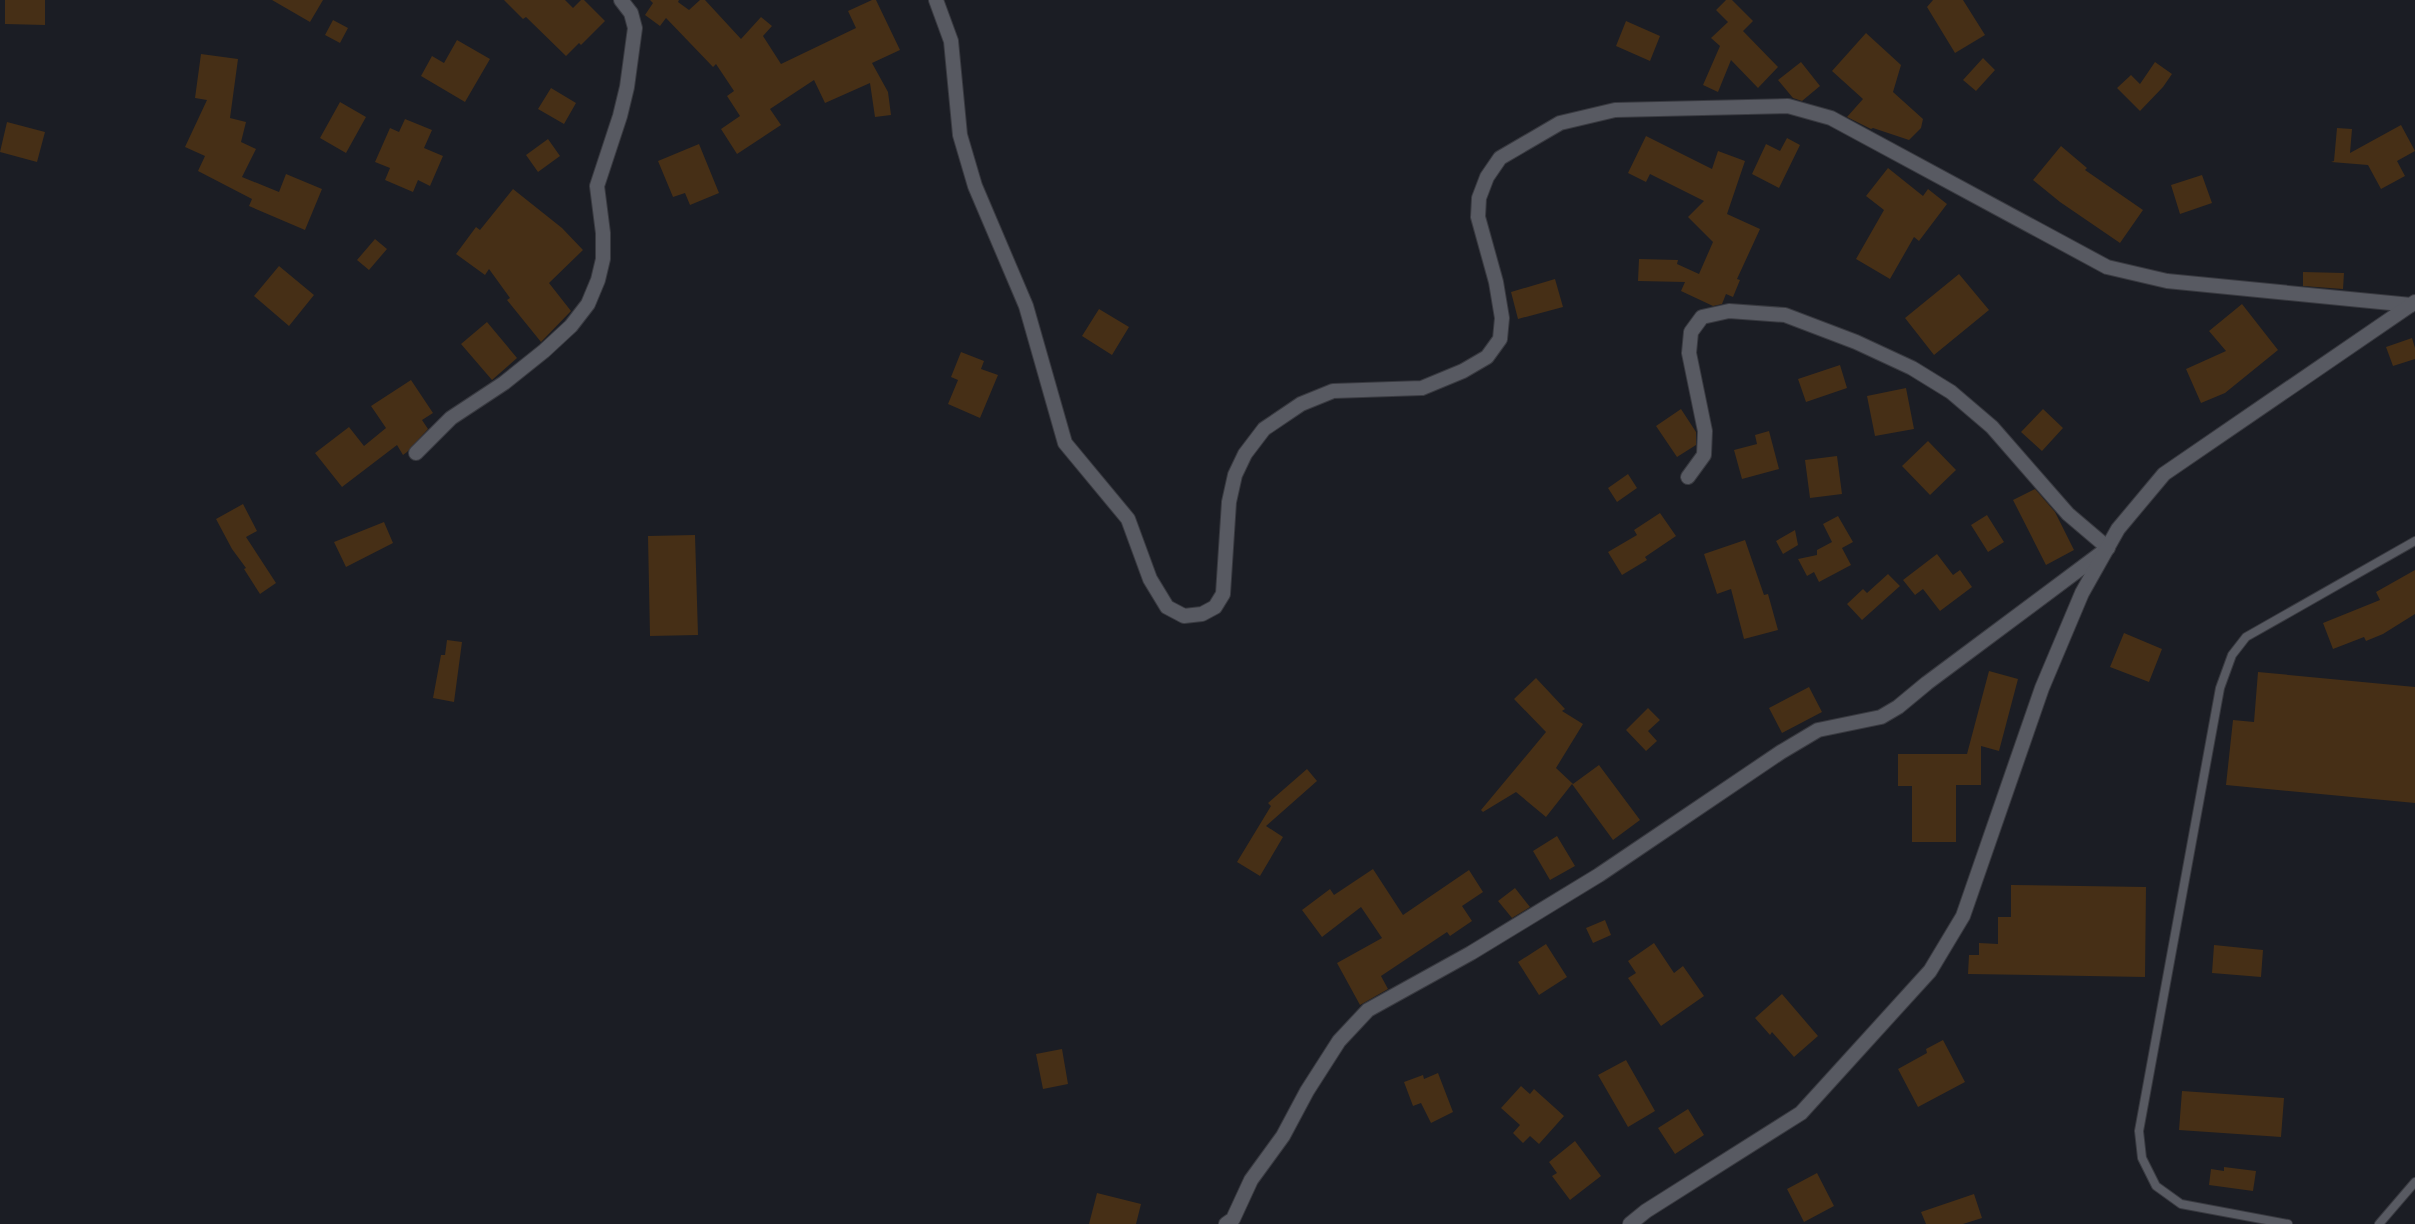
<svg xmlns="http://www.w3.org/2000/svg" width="2415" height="1224" font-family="'Fira Sans',sans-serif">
	<rect width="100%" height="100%" fill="#1b1d24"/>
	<!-- building -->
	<path fill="#462f16" d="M5,0h40v25l-40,-1z
		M272,0h51l-13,22z
		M504,0h61l8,8 8,-8h3l21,21 -24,24 -2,-2 -13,13 -40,-39 -3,2z
		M650,0h29l-1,2 11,8 11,-10h5l36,39 20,-22 11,9 -9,10 18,28 75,-36 -8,-17 24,-11h4l24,50 -28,13 16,29 3,23 -16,2 -5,-34 -45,20 -11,-23 -44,29 11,16 -44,29 -16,-25 19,-13 -13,-20 7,-5 -18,-27 -3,3 -47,-49 -6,8 -15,-11 8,-12z
		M1726,0h6l21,21 -10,10 35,36 -20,21 -27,-28 -13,32 -15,-7 17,-39 -9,-8 17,-16 -12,-12z
		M1933,0h30l22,35 -30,18 -28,-46z
		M333,20l15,8 -8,15 -15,-8z
		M1626,21l34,15 -10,25 -34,-15z
		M1866,33l35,32 -8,27 30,27 -2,9 -12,12 -36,-12 -2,1 -24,-12 16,-18 -31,-28z
		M457,40l33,19 -25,43 -44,-26 11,-20 12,7z
		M201,54l37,5 -8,59 16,4 -5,20 15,7 -14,28 37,15 7,-18 36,15 -17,41 -56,-24 3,-7 -54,-28 7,-15 -20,-9 22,-47 -12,-2z
		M1983,58l12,12 -19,21 -13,-11z
		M1801,62l19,24 -18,15 -9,-3 -15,-18z
		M2155,62l17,12 -9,13 -23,24 -23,-23 14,-13 9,9z
		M551,88l25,15 -12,21 -26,-15z
		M340,102l26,15 -20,36 -26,-15z
		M405,119l27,11 -8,18 19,8 -13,30 -12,-6 -5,12 -28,-12 5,-12 -15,-6 15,-34 9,4z
		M7,122l38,10 -8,30 -37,-10z
		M2401,125l14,26 -18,10 8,15 -24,13 -13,-24 -37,-3 3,-1 3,-33 15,1 -2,24z
		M1646,136l66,33 6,-18 27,10 -18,53 33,15 -23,50 3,1 -7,17 -7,-3 -4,10 -9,2 -32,-15 4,-9 -47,-1 1,-22 39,1 -1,4 22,10 14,-32 -25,-25 16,-16 -54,-27 -4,8 -18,-9z
		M1787,138l13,7 -21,43 -27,-14 14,-30 14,7z
		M548,139l12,17 -22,16 -12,-17z
		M699,144l20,49 -29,12 -5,-12 -12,4 -15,-36z
		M2061,146l26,22 -2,2 58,40 -23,33 -60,-41 -27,-22z
		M1888,168l35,28 5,-7 19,15 -28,37 -5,-4 -24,42 -34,-20 28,-49 -18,-14z
		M2202,175l10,28 -32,11 -9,-29z
		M513,189l49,39 21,22 -34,33 22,28 -30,31 -34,-42 3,-2 -21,-29 -4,6 -29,-21 20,-27 4,3z
		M375,239l12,10 -18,21 -12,-10z
		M279,266l35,29 -25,31 -35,-30z
		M2303,272l41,1 -1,16 -40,-3z
		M1959,274l30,36 -55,45 -29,-37z
		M1555,279l8,28 -45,12 -7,-27z
		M2242,304l36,46 -53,43 -24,10 -15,-34 40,-18 -17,-20z
		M1099,309l30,18 -17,28 -30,-19z
		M487,322l30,36 -25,22 -31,-36z
		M2412,338l3,10v11l-22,7 -7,-19z
		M961,352l23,9 -3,8 17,6 -18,43 -32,-14 10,-24 -7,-3z
		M1840,365l7,23 -41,14 -8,-23z
		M411,380l22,33 -11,7 6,9 -21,23 -4,3 -6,-10 -55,42 -27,-34 34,-26 15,19 22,-18 -15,-22z
		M1906,388l8,41 -39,7 -8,-40z
		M1681,409l15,23v13l-19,12 -21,-31z
		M2043,409l20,19 -21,23 -21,-19z
		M1769,431l10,38 -37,10 -8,-29 23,-6 -2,-9z
		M1928,441l28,29 -26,25 -28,-29z
		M1837,456l5,38 -32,4 -5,-38z
		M1628,474l9,14 -20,14 -9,-14z
		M2035,489l20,23 19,38 -28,15 -33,-65z
		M243,504l14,27 -11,6 30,46 -16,11 -16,-25 2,-1 -14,-19 -16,-30z
		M1660,513l16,23 -31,21 2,3 -25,15 -14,-23 29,-17 -3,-5z
		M1987,515l17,27 -16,10 -17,-27z
		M1838,516l15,26 -11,6 9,17 -32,17 -5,-10 -7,4 -9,-17 19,-4v-5l15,-8 -9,-18z
		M384,522l9,21 -47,24 -12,-25z
		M1795,530l3,15 -15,9 -7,-13z
		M695,535l3,100 -48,1 -2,-100z
		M1745,540l19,55 4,-1 10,36 -34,9 -13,-50 -14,5 -13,-40z
		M1937,554l16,21 7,-5 12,17 -32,24 -17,-22 -8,6 -12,-15z
		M2415,570v44l-32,20 -17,7 -2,-4 -31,12 -10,-26 57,-23 -4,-8z
		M1888,574l12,12 -38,34 -15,-16 16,-15 4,4z
		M2124,633l38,16 -13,33 -39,-15z
		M447,640l15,2 -8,60 -21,-4 8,-43h4z
		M1989,671l29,8 -19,72 -18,-5v39h-25v57h-44v-56h-14v-32h69z
		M2258,672l157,15v116l-189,-18 7,-65 21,2z
		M1536,678l29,31 -3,2 21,13 -27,44 17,16 26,-19 41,55 -27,20 -41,-56 -26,33 -30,-25 -33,20 -2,-2 65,-78 -32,-33z
		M1809,687l13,25 -40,21 -13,-25z
		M1648,708l12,12 -12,11 9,10 -11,10 -20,-21z
		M1307,769l10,12 -51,45 17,11 -23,39 -23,-14 34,-56 -3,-3z
		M1557,836l18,30 -25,14 -17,-29z
		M1373,869l30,46 66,-45 14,22 -21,14 10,15 -22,15 -3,-4 -66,44 7,13 -28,16 -23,-42 45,-25 -21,-31 -39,30 -20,-27 28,-21 4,6z
		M2011,885l135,2 -1,90 -177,-3 1,-19h10v-12l19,1v-27h13z
		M1515,888l15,19 -18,11 -14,-17z
		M1605,920l6,15 -18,8 -7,-15z
		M1654,943l20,30 9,-7 21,30 -43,30 -33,-48 8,-5 -8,-12z
		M1546,944l21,33 -28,18 -21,-33z
		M2214,945l49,5 -2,27 -49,-4z
		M1782,994l36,42 -24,21 -22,-25 -2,3 -15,-17z
		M1943,1040l22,42 -47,25 -20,-38 29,-16 -1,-4z
		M1062,1049l6,35 -25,5 -7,-35z
		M1626,1060l29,51 -27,16 -30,-52z
		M1438,1073l15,39 -22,11 -10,-20 -8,3 -9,-24 19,-7 1,4z
		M1521,1086l9,8 4,-5 30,27 -25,28 -9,-8 -7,7 -10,-10 7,-8 -19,-17z
		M2182,1091l102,7 -3,39 -102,-7z
		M1688,1109l16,26 -29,19 -17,-26z
		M1575,1141l26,35 -31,24 -18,-24 5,-3 -8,-11z
		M2224,1167l32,4 -3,20 -44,-6 2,-16 13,2z
		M1817,1173l17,33 -30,16 -17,-33z
		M1097,1193l44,11 -5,20h-47z
		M1974,1194l8,24 -19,6h-37l-5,-12z"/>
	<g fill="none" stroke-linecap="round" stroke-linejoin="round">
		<defs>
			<path id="service" d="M2288,1224l-107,-20 -25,-18 -14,-28 -3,-27 81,-443 12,-33 14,-18 169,-96
				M2379,1224l36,-42"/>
			<path id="minor" d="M936,0l15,41 9,94 15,51 51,120 39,137 63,76 22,60 17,28 17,9 18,-2 13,-7 8,-13 6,-92 6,-27 10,-21 19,-25 37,-25 32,-13 89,-3 41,-17 24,-14 13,-18 2,-21 -6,-36 -18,-65 1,-19 8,-21 13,-19 60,-35 55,-13 173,-4 43,12 276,149 60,14 244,24
				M416,453l35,-35 53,-35 40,-32 27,-25 17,-22 10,-24 5,-21v-26l-6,-47 23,-70 7,-29 8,-59 -4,-15 -10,-13
				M1226,1224l7,-5 18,-39 32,-44 24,-45 32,-50 29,-31 103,-57 128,-78 182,-123 37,-22 63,-13 17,-10 29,-24 181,-135 -40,-34 -76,-87 -41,-35 -39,-24 -56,-26 -71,-27 -56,-4 -27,6 -11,15 -2,21 16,78 -1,24 -16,22"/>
			<path id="tertiary" d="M1630,1224l16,-13 155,-98 129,-142 33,-55 79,-228 40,-95 36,-64 46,-55 251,-172"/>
		</defs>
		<!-- service casing -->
		<use href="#service" stroke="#393a40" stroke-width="10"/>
		<!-- minor casing -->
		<use href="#minor" stroke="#393a40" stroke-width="16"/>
		<!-- tertiary casing -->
		<use href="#tertiary" stroke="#393a40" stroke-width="16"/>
		<!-- service -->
		<use href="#service" stroke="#585a62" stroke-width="8"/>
		<!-- minor -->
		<use href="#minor" stroke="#585a62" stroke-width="14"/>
		<!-- tertiary -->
		<use href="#tertiary" stroke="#585a62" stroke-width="14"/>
	</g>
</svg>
